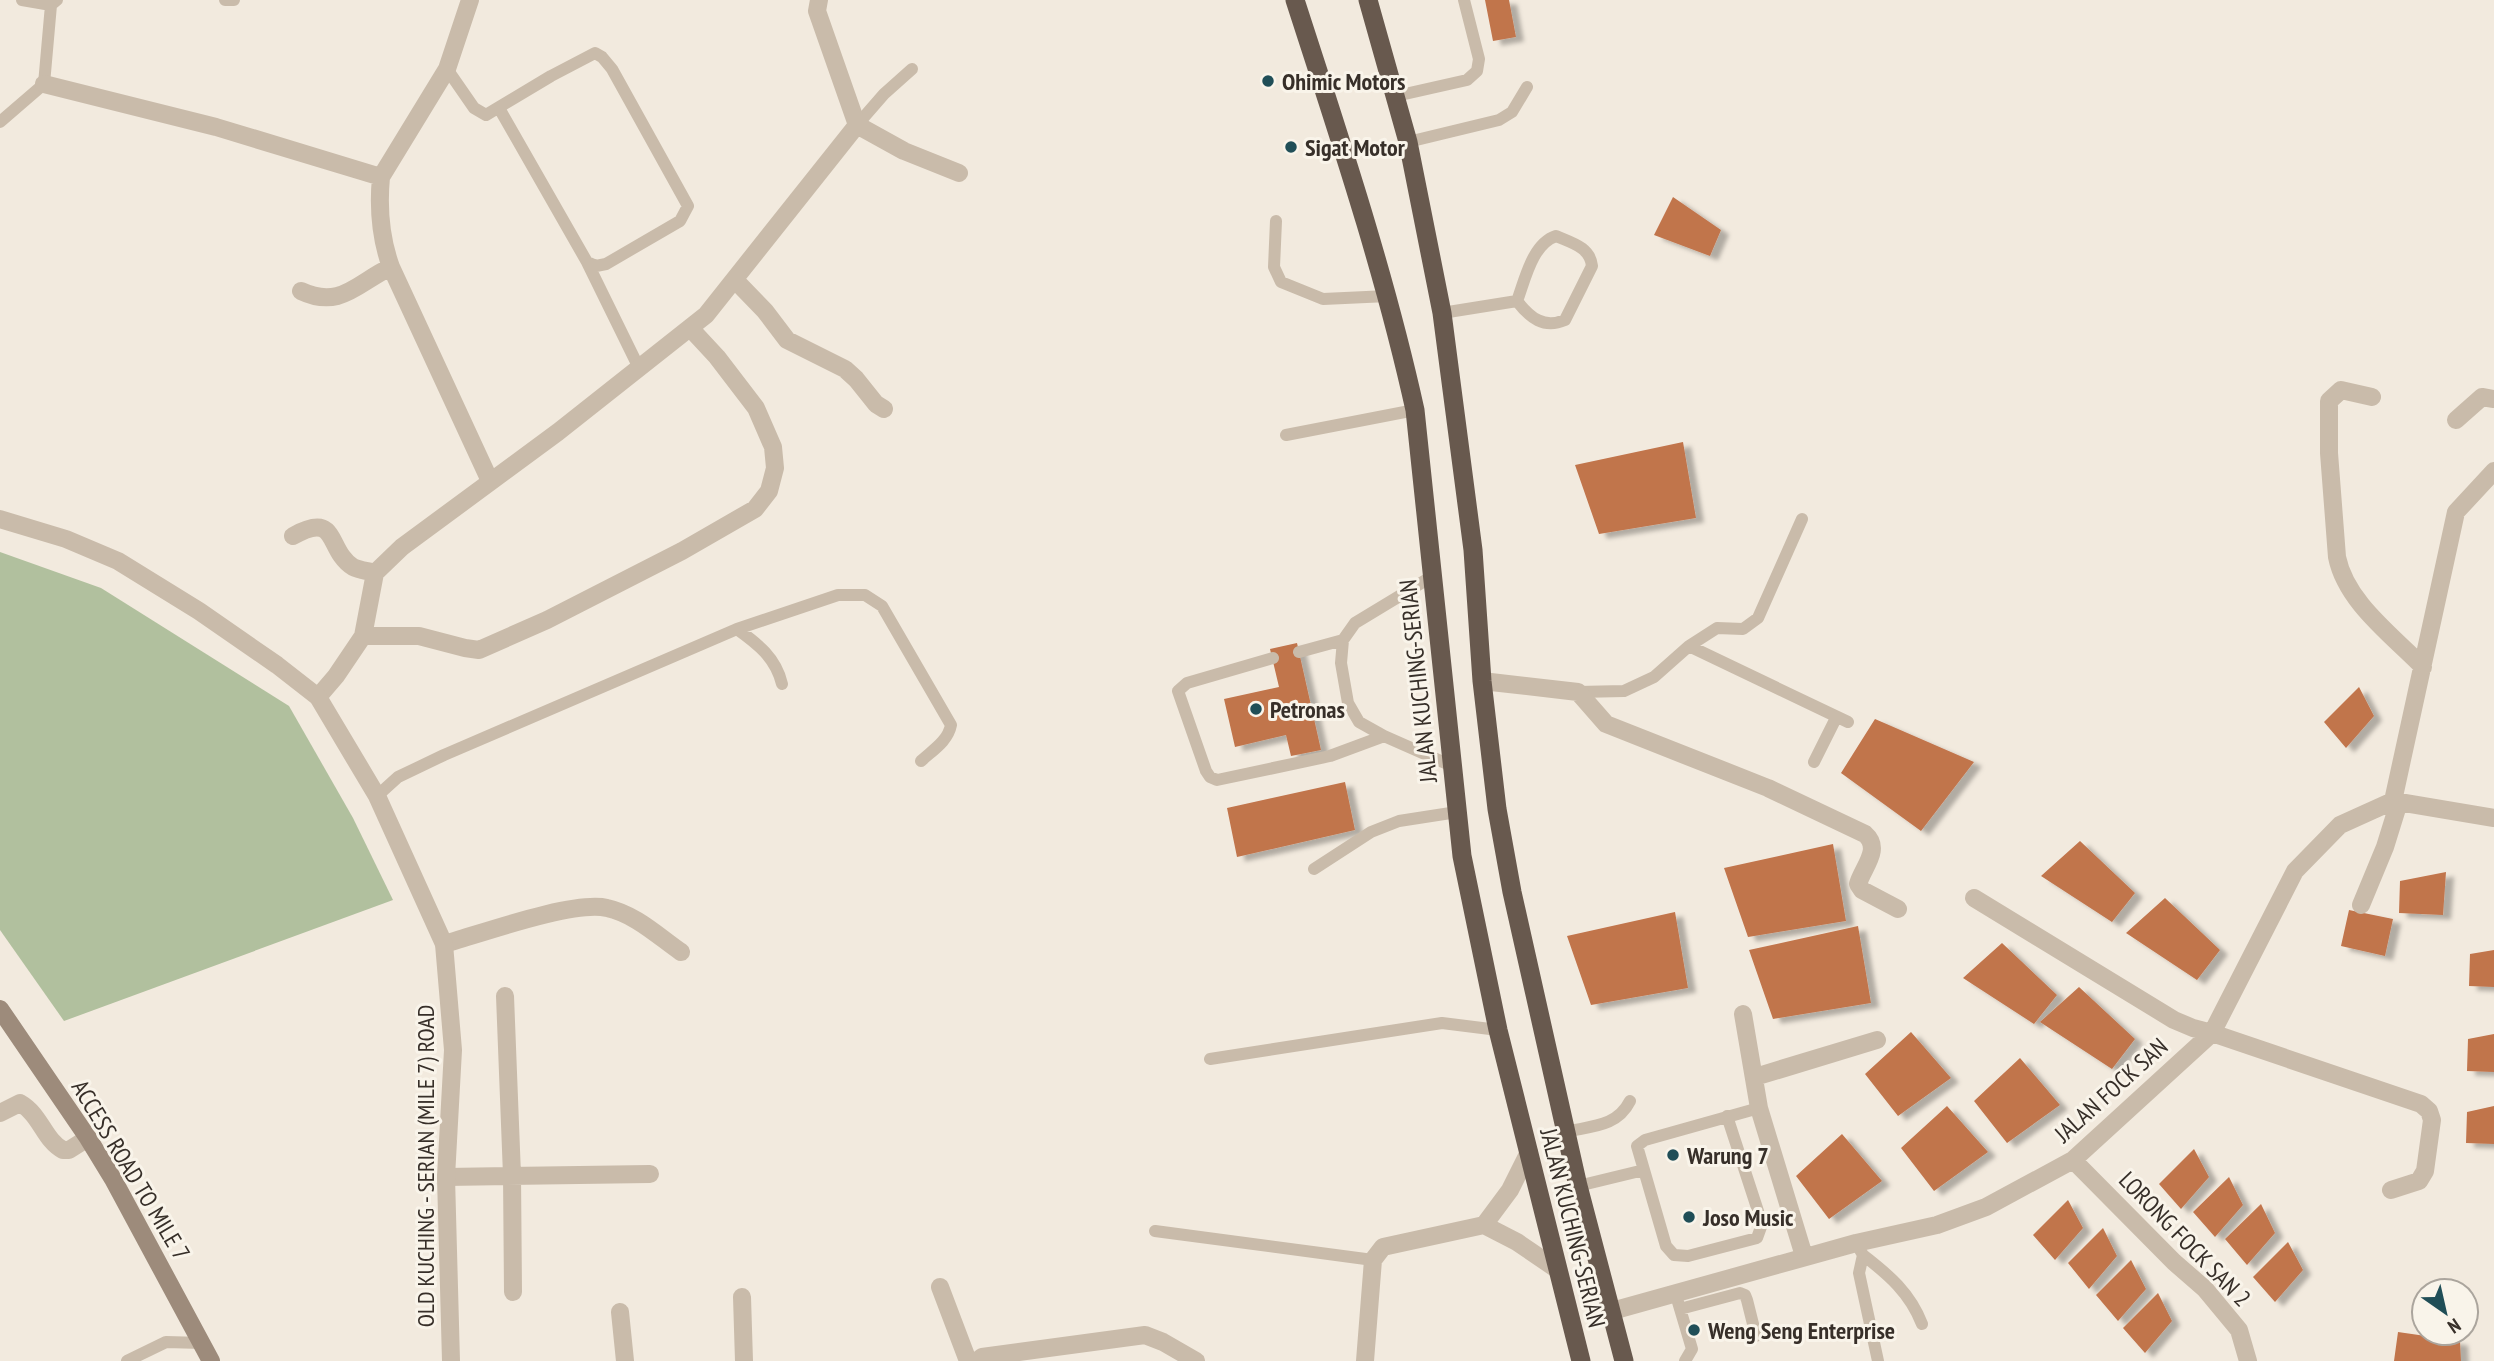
<svg xmlns="http://www.w3.org/2000/svg" width="2494" height="1361" font-family="'PT Sans Narrow',sans-serif">
	<defs>
		<filter id="shadow"><feDropShadow dx="8" dy="4.5" stdDeviation="2" flood-color="#0004"/></filter>
	</defs>
	<rect width="100%" height="100%" fill="#f2eade"/>
	<!-- green -->
	<path fill="#b1c09e" d="M0,552l101,36 188,118 64,112 40,82 -329,121 -64,-91z"/>
	<!-- building -->
	<path fill="#c1744c" filter="url(#shadow)" d="M1485,0h24l7,37 -23,4z
		M1673,197l48,33 -11,26 -56,-21z
		M1683,442l13,76 -97,16 -24,-69z
		M1297,643l24,107 -30,6 -5,-21 -51,12 -11,-48 55,-12 -9,-38z
		M2359,687l15,29 -28,32 -22,-26z
		M1875,719l99,43 -53,69 -80,-58z
		M1345,782l10,48 -118,27 -10,-49z
		M2080,841l55,52 -23,29 -71,-46z
		M1833,844l13,77 -98,16 -24,-69z
		M2446,872l-3,43 -44,-2 1,-32z
		M2165,898l55,52 -23,30 -71,-47z
		M2349,910l44,9 -8,37 -44,-10z
		M1675,912l13,76 -97,17 -24,-69z
		M1858,926l13,77 -98,16 -24,-69z
		M2002,943l55,52 -23,29 -71,-46z
		M2494,950v37l-25,-1 1,-32z
		M2079,987l56,52 -23,30 -72,-47z
		M1911,1032l40,46 -53,38 -33,-42z
		M2494,1034v38l-27,-1 1,-32z
		M2020,1058l40,47 -53,38 -33,-42z
		M1947,1106l41,46 -54,39 -33,-43z
		M2494,1106v38l-28,-1 1,-31z
		M1842,1134l40,47 -53,38 -33,-43z
		M2194,1149l15,28 -28,32 -22,-25z
		M2229,1177l14,28 -28,32 -22,-25z
		M2068,1200l15,28 -28,32 -22,-25z
		M2261,1204l14,29 -28,32 -22,-26z
		M2103,1228l14,28 -28,33 -21,-26z
		M2288,1242l15,28 -28,32 -22,-25z
		M2131,1260l15,29 -28,32 -22,-26z
		M2158,1293l14,28 -27,32 -22,-25z
		M2398,1332l62,9 1,20h-67z"/>
	<g fill="none" stroke-linecap="round" stroke-linejoin="round">
		<!-- service -->
		<path stroke="#c9bbaa" stroke-width="12" d="M22,0l29,5
			M225,0h9
			M447,69l27,39 12,7 65,-39 44,-23 7,4 10,12 76,137 -8,15 -74,43 -10,2 -9,-4
			M1396,96l71,-16 10,-9 2,-12 -15,-59
			M499,108l88,154 53,108
			M0,122l44,-38 7,-79 6,-5
			M857,125l27,-31 28,-25
			M1408,142l91,-22 13,-8 15,-25
			M1276,221l-2,46 7,15 42,17 65,-3
			M1556,236c16,7 34,11 36,30l-27,54c-21,9 -35,-2 -48,-19 8,-21 15,-57 39,-65z
			M1442,313l75,-12
			M1286,435l129,-25
			M1431,577l-76,46 -12,17 -2,23 7,40 11,19 25,14 68,30
			M737,629c21,15 39,29 45,55
			M1689,646l159,76
			M1299,652l44,-12
			M1273,658l-86,25 -9,8 28,80 4,6 7,3 113,-24 54,-20
			M1578,692l46,-1 30,-14 35,-31 28,-18 26,1 15,-11 44,-99
			M1814,762l22,-44
			M377,796l21,-19 46,-22 293,-126 101,-34h27l17,11 69,119c-3,16 -18,25 -30,36
			M1314,869l57,-37 28,-11 58,-9
			M1210,1059l232,-36 56,7
			M1565,1132c26,-6 52,-5 65,-31
			M1644,1170l-7,-24 8,-6 114,-32
			M1578,1186l66,-16 22,76 8,9 14,1 69,-18 4,-11 -3,-16 -31,-95
			M1155,1231l218,29
			M1856,1243l7,12 -4,18 19,88
			M1863,1255c26,20 47,38 59,69
			M1678,1302l14,47 -7,12
			M1680,1309l60,-16 5,2 2,5 9,36
			M127,1361l39,-19 36,1"/>
		<!-- minor -->
		<path stroke="#c9bbaa" stroke-width="18" d="M44,84l172,43 165,50c-3,32 -1,60 10,90l99,214
			M857,125l47,26 55,22
			M381,177l66,-108 23,-69
			M735,280l30,31 22,29 58,29 11,10 20,25 8,5
			M301,291c40,19 57,-9 90,-24
			M2372,397l-31,-7 -12,11v52l8,104c9,45 55,78 86,110
			M2456,420l26,-23 12,2
			M293,536c46,-26 33,14 60,31 6,3 15,4 22,6
			M363,636h56l46,12 14,2 68,-30 135,-69 73,-42 14,-18 6,-23 -2,-21 -17,-39 -39,-51 -26,-28
			M1482,681l96,11 28,32 162,64 97,46c17,15 -2,33 -7,50l4,6 36,19
			M318,697l18,-21 27,-40 12,-63 27,-26 156,-115 148,-117 151,-190 -40,-114 2,-11
			M2393,801l63,-289 38,-41
			M1974,898l200,122 19,8 19,5 209,71 8,7 3,9 -7,51 -6,10 -28,9
			M2361,905l24,-58 14,-45
			M444,944c36,-10 130,-44 163,-36 28,6 51,28 74,44
			M505,996l7,179 1,117
			M1743,1014l16,94 45,148
			M1755,1077l122,-37
			M0,1113l20,-10c21,12 24,37 43,47h6l19,-12
			M2073,1160l101,102 31,27 34,41 9,31
			M446,1177l204,-3
			M1484,1225l26,-35 19,-38
			M940,1287l28,74
			M742,1297l2,64
			M1612,1311l244,-68 81,-18 49,-18 87,-47 139,-127 83,-162 45,-46 53,-24 101,17
			M620,1312l5,49
			M977,1361l5,-4 163,-22 18,7 33,19
			M1365,1361l8,-101 10,-13 101,-22 33,17 41,28"/>
		<!-- tertiary -->
		<path stroke="#c9bbaa" stroke-width="18" d="M0,519l66,20 52,22 81,50 78,54 41,32 59,99 67,148 9,106 -7,127 5,184"/>
		<!-- secondary -->
		<path stroke="#9d8b7b" stroke-width="18" d="M0,1009l88,129 25,41 98,182"/>
		<!-- trunk -->
		<path stroke="#68594e" stroke-width="19" d="M1295,0c44,136 89,270 120,410l47,446 36,174 83,331
			M1368,0l40,142 34,171 31,237 9,131 15,128 15,83 66,294 46,175"/>
	</g>
	<!-- markers -->
	<g fill="#204e57" stroke="#f9f4ea" stroke-width="2.5">
		<circle cx="1268" cy="81" r="7"/>
		<circle cx="1291" cy="147" r="7"/>
		<circle cx="1256" cy="709" r="7"/>
		<circle cx="1673" cy="1155" r="7"/>
		<circle cx="1689" cy="1217" r="7"/>
		<circle cx="1694" cy="1330" r="7"/>
	</g>
	<g text-anchor="middle" dominant-baseline="central" stroke-width="6" stroke-linejoin="round" paint-order="stroke">
		<!-- poi labels -->
		<g font-size="24" font-weight="bold" fill="#372f29" stroke="#f9f4ea" text-anchor="start">
			<text x="1282" y="81">Ohimic Motors</text>
			<text x="1305" y="147">Sigat Motor</text>
			<text x="1270" y="709">Petronas</text>
			<text x="1687" y="1155">Warung 7</text>
			<text x="1703" y="1217">Joso Music</text>
			<text x="1708" y="1330">Weng Seng Enterprise</text>
		</g>
		<!-- street labels -->
		<g font-size="24" fill="#372f29" stroke="#f9f4ea">
			<text transform="translate(1418 681) rotate(-96)">JALAN KUCHING-SERIAN</text>
			<text transform="translate(2111 1090) rotate(-42)">JALAN FOCK SAN</text>
			<text transform="translate(425 1166) rotate(-90)">OLD KUCHING - SERIAN (MILE 7) ROAD</text>
			<text transform="translate(131 1170) rotate(59)">ACCESS ROAD TO MILE 7</text>
			<text transform="translate(1573 1228) rotate(76)">JALAN KUCHING-SERIAN</text>
			<text transform="translate(2185 1239) rotate(46)">LORONG FOCK SAN 2</text>
		</g>
	</g>
	<!-- north arrow -->
	<g transform="translate(2445 1312) rotate(146)"><circle r="33" fill="#f9f4ea" stroke="#aba59d" stroke-width="2"/>
	<path d="M0-5L12 26L0 18L-12 26Z" fill="#204e57"/>
	<text y="-10" font-size="19" font-weight="bold" text-anchor="middle" fill="#372f29">N</text>
	</g>
</svg>
